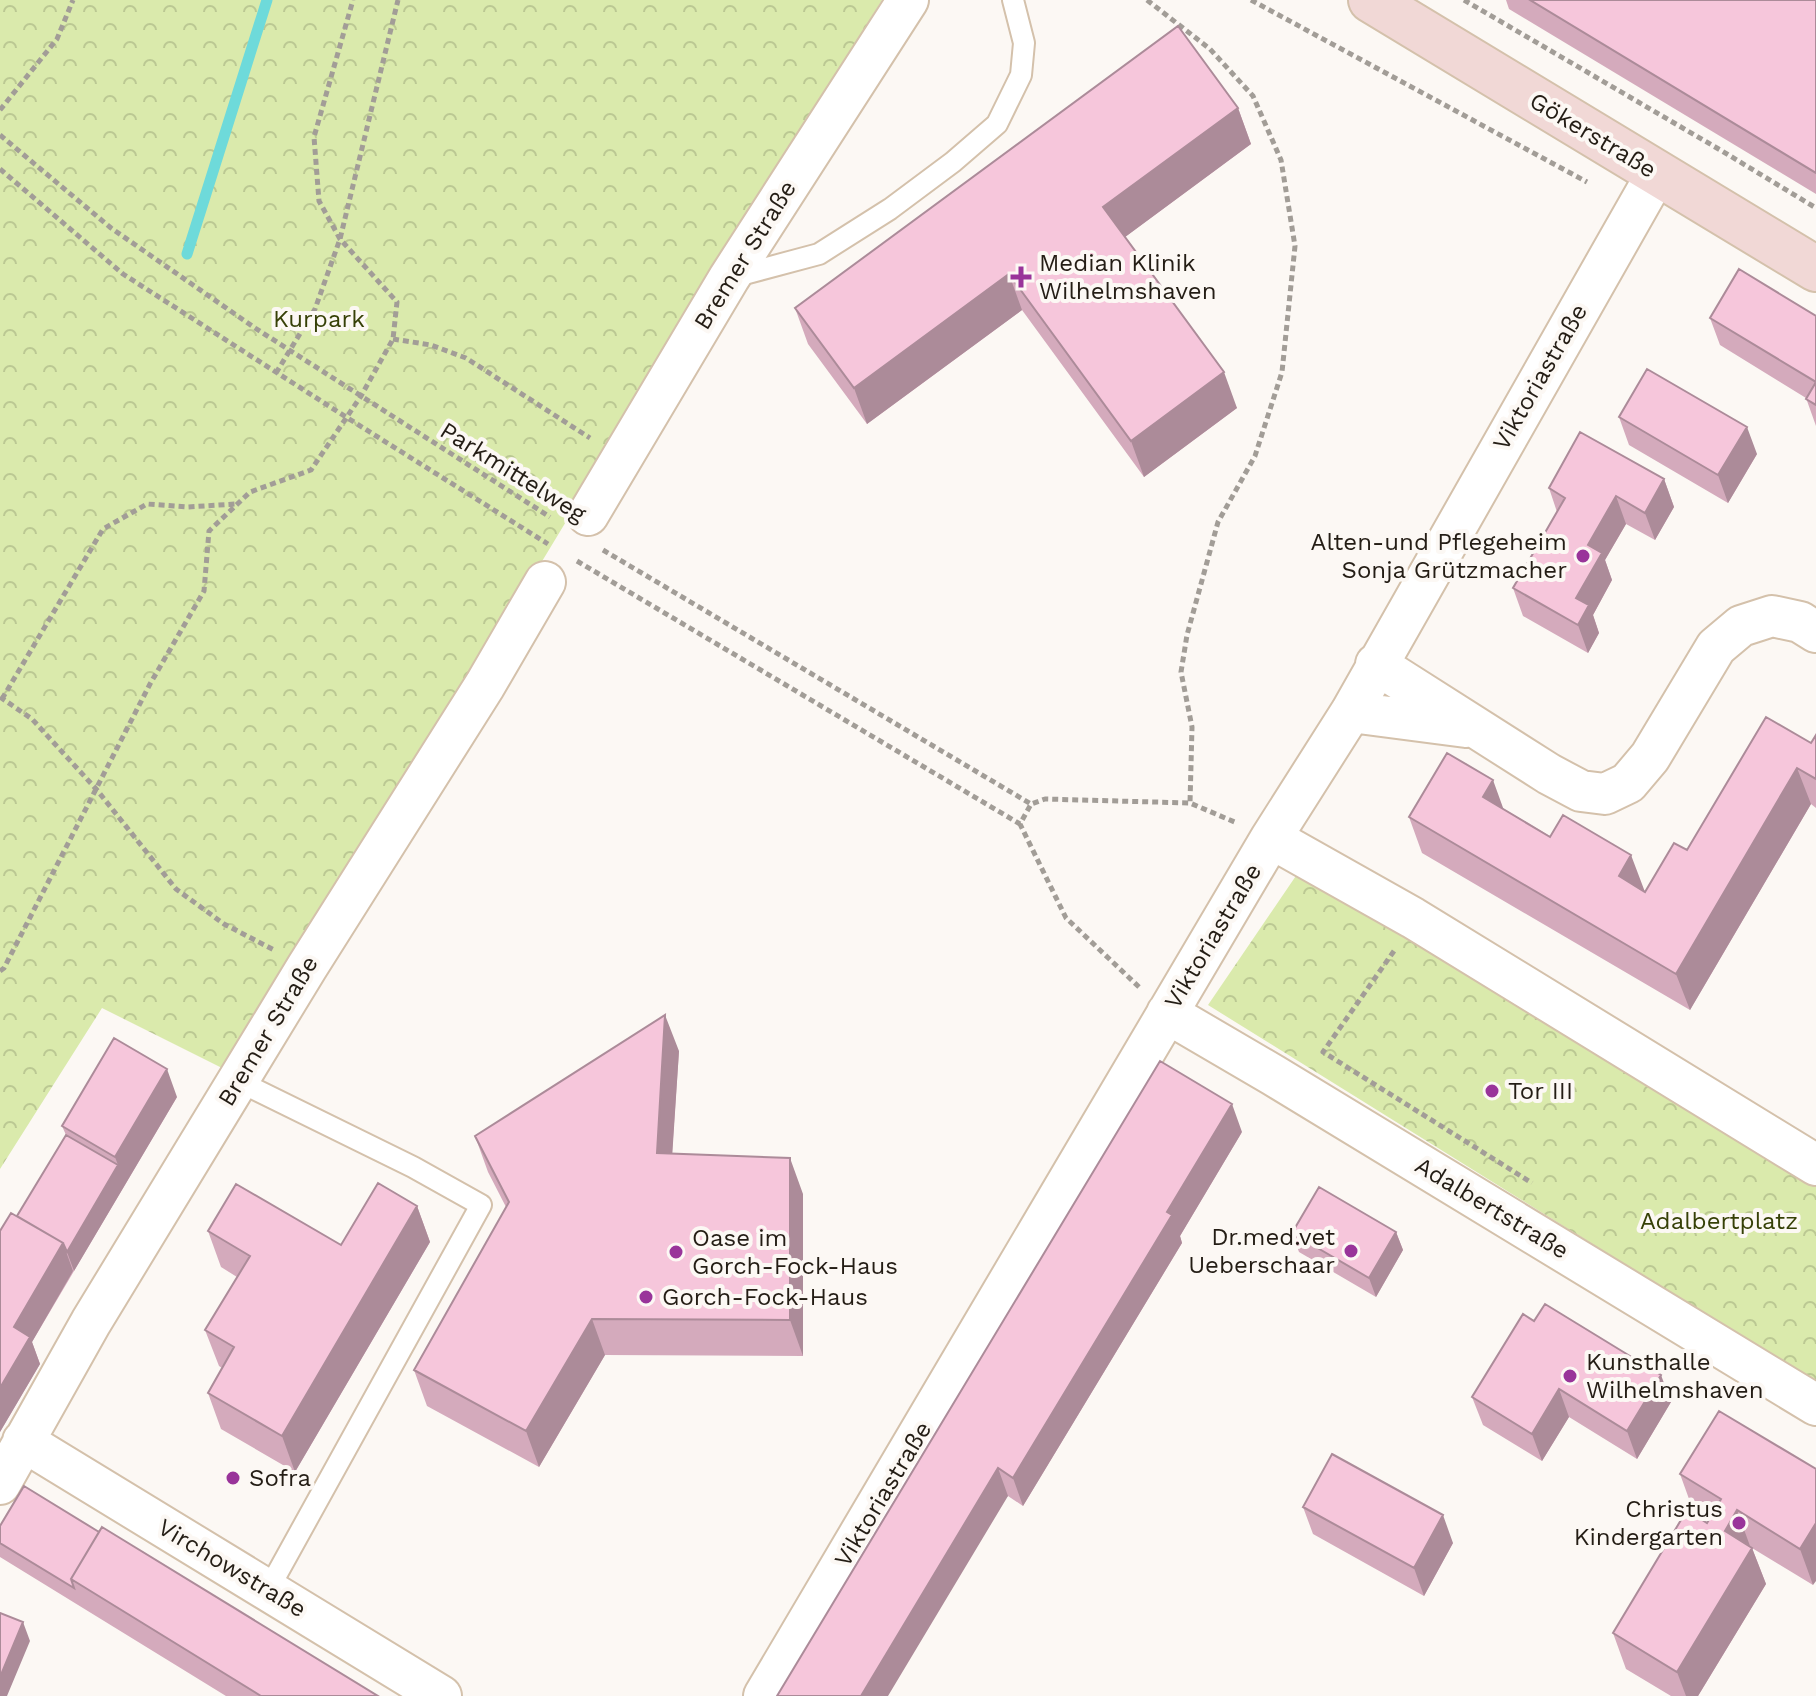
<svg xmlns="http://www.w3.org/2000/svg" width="1816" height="1696" font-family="'Work Sans',sans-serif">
	<defs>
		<pattern id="forest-crowns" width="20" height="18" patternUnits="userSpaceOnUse" patternTransform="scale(2)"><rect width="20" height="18" fill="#daeaac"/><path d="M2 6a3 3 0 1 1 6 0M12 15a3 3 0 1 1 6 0" fill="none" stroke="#bbc893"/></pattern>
	</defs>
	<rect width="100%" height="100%" fill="#fcf8f4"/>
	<!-- forest -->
	<path fill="url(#forest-crowns)" d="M0,0h882l-650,1073 -130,-65 -102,161z
		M1304,864l512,316v203l-608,-378z"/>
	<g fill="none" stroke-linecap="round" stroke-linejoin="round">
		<!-- stream -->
		<path stroke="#6edada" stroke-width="11" d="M187,254l80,-254"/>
		<defs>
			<path id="lane" d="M733,277l86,-23 71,-45 63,-47 44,-38 24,-49 3,-32 -11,-43
				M238,1081l175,86 68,38 -213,385"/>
			<path id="street" d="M588,515l141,-237 179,-278
				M1376,664l173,110 32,17 24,3 23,-11 22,-26 66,-110 25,-21 31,-10 28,6 16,10
				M1351,712l115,15
				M1271,838l142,80 403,247
				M1167,1013l106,62 543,330
				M23,1441l418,255
				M0,1484l91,-162 216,-355 178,-282 60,-103
				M764,1696l507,-858 80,-126 306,-539"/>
			<path id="secondary" d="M1371,0l445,269"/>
		</defs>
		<!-- lane casing -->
		<use href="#lane" stroke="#d4c1ab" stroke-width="24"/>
		<!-- street casing -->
		<use href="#street" stroke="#d4c1ab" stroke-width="44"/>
		<!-- secondary casing -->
		<use href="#secondary" stroke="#d4c1ab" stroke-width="48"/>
		<!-- path -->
		<path stroke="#a29d97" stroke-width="5" stroke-dasharray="6 4" stroke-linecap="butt" d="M1147,0l63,49 43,47 28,64 14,86 -13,126 -27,84 -37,66 -31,113 -6,37 11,55 -2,76
			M1251,0l336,182
			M1464,0l258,151 94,57
			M0,110l57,-71 16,-39
			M0,135l111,93 144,100 295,189
			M0,169l123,105 223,143 202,127
			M393,339l38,6 35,13 124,80
			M276,373l39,-64 25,-70 58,-239
			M603,550l428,254
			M577,561l443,263
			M0,697l32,22 65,71 79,99 48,35 52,27
			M2,699l101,-170 44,-25 41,3 48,-3
			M1394,951l-71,101 209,131
			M0,971l4,-3 146,-284 54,-93 5,-60 41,-39 61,-22 50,-74 32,-57 4,-37 -57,-63 -21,-38 -5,-64 39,-137
			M1139,987l-73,-69 -46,-94 11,-20 14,-5 145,4 47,20"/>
		<!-- lane -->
		<use href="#lane" stroke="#fff" stroke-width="20"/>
		<!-- street -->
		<use href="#street" stroke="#fff" stroke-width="40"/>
		<!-- secondary -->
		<use href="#secondary" stroke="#f1d8d6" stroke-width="44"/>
	</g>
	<!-- wall -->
	<path fill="#d4aabc" d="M1506,0h310v194l-307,-185z
		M1238,108l13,36 -126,93 112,171 -93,69 -122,-167 -155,114 -59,-80 -13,-36z
		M1816,316v110l-10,-28 -86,-53 -10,-27z
		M1619,417l138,37 -29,49 -99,-58z
		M1664,479l10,28 -19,33 -29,-16 -21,36 7,20 -19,35 6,18 -11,20 -65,-37 -10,-28 44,-76 -8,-24z
		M1816,735v73l-5,-4 -121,206 -268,-157 -13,-36 95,-8 141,83 42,-42 124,-107z
		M679,1051l-7,102 131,41v162l-198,-1 -66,112 -112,-61 -13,-36 92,-163 -18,-35 -13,-36z
		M177,1097l-145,245 8,22 -40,68 17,-216 49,-81 -4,-9z
		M1242,1132l-62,104 2,7 -159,263 -15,-10 -231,200z
		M417,1206l13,36 -135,230 -74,-43 -13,-36 14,-25 -3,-2 -14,-36 32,-53 -16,-10 -13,-36 133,14z
		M1396,1232l7,18 -27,47 -77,-45 -7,-19z
		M1523,1314l148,88 -34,57 -68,-42 -27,44 -59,-36 -11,-28z
		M1816,1469l-3,116 -61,-37 14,36 -68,112h-27l-45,-27 -13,-36 96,-113 -16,-10 -13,-36z
		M1303,1507l150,36 -29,53 -111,-62z
		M0,1526l99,6 279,164h-152l-226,-139z"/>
	<!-- shaded-wall -->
	<path fill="#ac8b99" d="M1238,108l13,36 -134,99 -14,-36z
		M1009,274l13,36 -155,114 -13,-36z
		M1224,372l13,36 -93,69 -13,-36z
		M1747,427l10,27 -29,49 -10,-28z
		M1664,479l10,28 -19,33 -10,-27z
		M1616,496l10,28 -21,36 7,20 -19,35 6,18 -11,20 -10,-28 -2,-27 12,-53z
		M1797,768l14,36 -121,206 -14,-36z
		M1493,780l13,36 -23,-19z
		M1631,855l14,37 -26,-16z
		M665,1015l14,36 -9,138 -13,-36z
		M167,1069l10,28 -103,174 -7,-19 51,-87 -3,-8z
		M1232,1104l10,28 -62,104 2,7 -159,263 -10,-28 154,-266z
		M790,1158l13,36v162l-13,-36z
		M417,1206l13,36 -135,230 -13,-36z
		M1396,1232l7,18 -27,47 -7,-19z
		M63,1243l10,28 -41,71 8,22 -40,68v-44l14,-61z
		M592,1319l13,36 -66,112 -13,-36z
		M1661,1375l10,27 -34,57 -10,-28z
		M1559,1389l10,28 -27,44 -10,-27z
		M998,1468l10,28 -120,200h-27z
		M1737,1510l13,36 -25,-15z
		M1443,1515l10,28 -29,53 -10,-28z
		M1816,1523v58l-3,4 -13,-36z
		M1752,1548l14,36 -68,112h-12l-9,-24z
		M23,1622l7,19 -23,55h-7v-19z"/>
	<!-- building -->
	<path fill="#f6c6db" stroke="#ac8b99" stroke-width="2" d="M1530,0h286v173z
		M1178,26l60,82 -135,99 121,165 -93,69 -122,-167 -155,114 -59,-80z
		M1739,269l77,47v66l-106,-64z
		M1647,369l100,58 -29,48 -99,-58z
		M1816,382v23l-10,-6z
		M1580,432l84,47 -19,34 -29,-17 -28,49 14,8 -26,45 13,7 -11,20 -65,-37 52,-90 -16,-10z
		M1766,717l45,26 5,-8v44l-19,-11 -121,206 -267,-157 38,-64 46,27 -10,17 67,40 13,-22 68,40 -12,21 26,16 29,-49 13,7z
		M665,1015l-8,138 133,5v162l-198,-1 -66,112 -112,-61 95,-168 -34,-66z
		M114,1038l53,31 -52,88 -53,-31z
		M1160,1061l72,43 -65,108 5,3 -159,263 -15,-10 -137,228h-84z
		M66,1135l52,30 -51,87 -4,-9 -46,-27z
		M378,1183l39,23 -135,230 -74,-43 26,-46 -29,-17 45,-74 -42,-25 28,-47 105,61z
		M1319,1187l77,45 -27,46 -77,-45z
		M11,1213l52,30 -49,84 16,10 -30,51v-157z
		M1545,1304l116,71 -34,56 -68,-42 -27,45 -60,-37 51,-83 11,7z
		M1719,1411l97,58v54l-16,26 -63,-39 -12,21 27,17 -75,124 -64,-39 74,-123 20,13 14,-24 -41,-25z
		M1332,1454l111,61 -29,53 -111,-61z
		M24,1486l75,46 -28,47 3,9 -74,-45v-17z
		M102,1527l276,169h-117l-190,-117z
		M0,1613l23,9 -23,55z"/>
	<!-- markers -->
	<g fill="#99349a" stroke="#fcf8f4" stroke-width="3">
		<path d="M1017 265h8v8h8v8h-8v8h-8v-8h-8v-8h8z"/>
		<circle cx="1583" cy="556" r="8"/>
		<circle cx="1492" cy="1091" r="8"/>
		<circle cx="1351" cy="1251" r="8"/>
		<circle cx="676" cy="1252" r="8"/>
		<circle cx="646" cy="1297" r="8"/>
		<circle cx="1570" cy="1376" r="8"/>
		<circle cx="233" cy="1478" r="8"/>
		<circle cx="1739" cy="1523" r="8"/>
	</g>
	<g text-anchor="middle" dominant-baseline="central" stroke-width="8" stroke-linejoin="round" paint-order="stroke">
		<!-- street labels -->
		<g font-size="24" fill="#241d15" stroke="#fcf8f4">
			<text transform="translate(1593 135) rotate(31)">Gökerstraße</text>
			<text transform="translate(745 255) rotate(-58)">Bremer Straße</text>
			<text transform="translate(1540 377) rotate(-60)">Viktoriastraße</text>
			<text transform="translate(513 472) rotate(32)">Parkmittelweg</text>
			<text transform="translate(1213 936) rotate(-59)">Viktoriastraße</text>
			<text transform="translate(268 1031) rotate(-59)">Bremer Straße</text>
			<text transform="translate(1492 1208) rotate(31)">Adalbertstraße</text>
			<text transform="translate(883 1494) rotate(-59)">Viktoriastraße</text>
			<text transform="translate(232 1568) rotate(31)">Virchowstraße</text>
		</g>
		<!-- poi labels -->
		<g font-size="24" fill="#241d15" stroke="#fcf8f4" text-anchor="start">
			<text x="1039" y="263">Median Klinik<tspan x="1039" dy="28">Wilhelmshaven</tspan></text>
			<text x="1567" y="542" text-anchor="end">Alten-und Pflegeheim<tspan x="1567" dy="28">Sonja Grützmacher</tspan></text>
			<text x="1508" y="1091">Tor III</text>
			<text x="1335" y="1237" text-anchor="end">Dr.med.vet<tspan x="1335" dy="28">Ueberschaar</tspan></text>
			<text x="692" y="1238">Oase im<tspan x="692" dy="28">Gorch-Fock-Haus</tspan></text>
			<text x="662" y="1297">Gorch-Fock-Haus</text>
			<text x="1586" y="1362">Kunsthalle<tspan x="1586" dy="28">Wilhelmshaven</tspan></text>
			<text x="249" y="1478">Sofra</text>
			<text x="1723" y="1509" text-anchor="end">Christus<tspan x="1723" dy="28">Kindergarten</tspan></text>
		</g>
		<!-- park labels -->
		<g font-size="24" fill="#364007" stroke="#fcf8f4">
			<text x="319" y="319">Kurpark</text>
			<text x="1719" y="1221">Adalbertplatz</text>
		</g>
	</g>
</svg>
